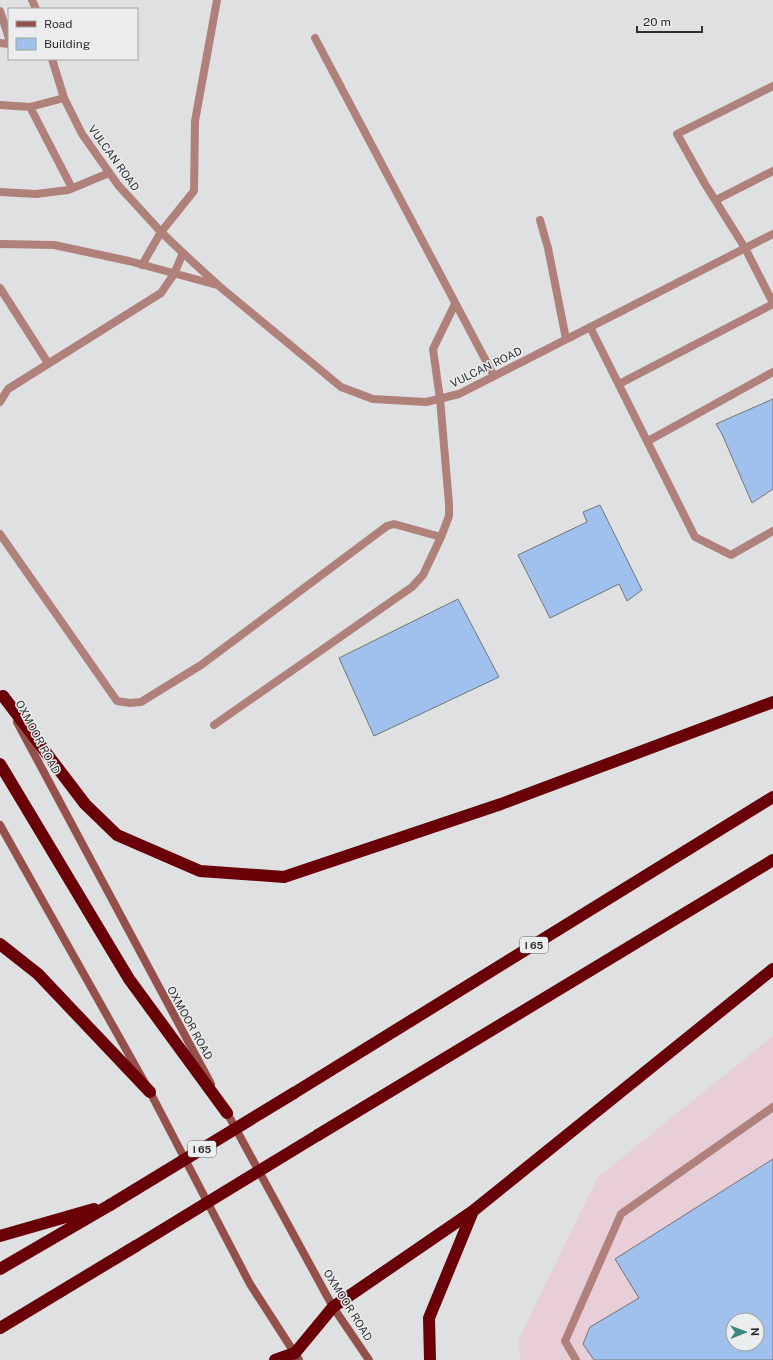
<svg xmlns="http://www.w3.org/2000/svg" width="773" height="1360" font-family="'Public Sans',sans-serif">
	<rect width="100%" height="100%" fill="#dee0e2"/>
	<!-- commercial -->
	<path fill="#e7ced7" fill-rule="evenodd" d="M773,1036v324h-252l-3,-20 80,-163zM733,1320h24v24h-24z"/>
	<!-- building -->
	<path fill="#a0c0ee" stroke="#737476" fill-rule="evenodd" d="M773,399v90l-21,14 -30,-69 -6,-10z
		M600,505l42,85 -15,11 -8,-17 -69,34 -32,-63 69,-33 -4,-10z
		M458,599l41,78 -125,59 -35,-78z
		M773,1159v201h-179l-11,-16 7,-17 49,-29 -24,-39zM733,1320h24v24h-24z"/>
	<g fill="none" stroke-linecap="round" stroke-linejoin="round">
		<!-- service -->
		<path stroke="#b0807a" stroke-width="8" d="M0,11l9,27
			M315,38l179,338
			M0,43l9,1
			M773,86l-96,48 28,50 40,64 28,55
			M0,105l30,2 34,-9
			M30,107l42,81
			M0,192l36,2 32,-4 41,-17
			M716,200l57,-29
			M540,220l8,28 18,91
			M142,265l19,-33 33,-41 1,-70 22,-121
			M0,288l48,75
			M590,327l105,210 36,18 42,-24
			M619,384l154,-80
			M0,402l8,-13 153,-96 13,-19 9,-21
			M648,441l125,-69
			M0,534l117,167 13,2 11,-1 60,-37 186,-139 7,-2 47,13
			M214,725l198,-138 11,-12 18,-38 8,-21v-12l-9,-105 -7,-50 22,-45
			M576,1360l-11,-19 56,-127 152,-107"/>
		<!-- minor -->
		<path stroke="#b0807a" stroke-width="8" d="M32,0l4,9
			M52,59l12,39 18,36 36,51 43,47 22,21 36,33 122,101 32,12 53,3 33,-8 314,-160
			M0,244l54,1 75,16 88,24"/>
		<!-- secondary -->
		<path stroke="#94504a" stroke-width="8" d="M17,722l194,362
			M0,825l150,267 100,192 49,76
			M225,1109l108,198 36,53"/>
		<!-- motorway -->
		<path stroke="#690007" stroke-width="12" d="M3,696l82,108 32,31 83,36 84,6 217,-73 272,-102
			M0,764l129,215 98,134
			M0,944l38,30 112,118
			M294,1093l479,-296
			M318,1135l455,-275
			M0,1236l94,-27
			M0,1269l110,-64
			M0,1328l136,-82
			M275,1360l20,-7 38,-46 140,-96
			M430,1360l-1,-42 44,-107 300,-242"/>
		<!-- motorway-bridge -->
		<path stroke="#690007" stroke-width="12" d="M110,1205l184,-112
			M136,1246l182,-111"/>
	</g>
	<g text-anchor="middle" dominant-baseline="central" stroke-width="3" stroke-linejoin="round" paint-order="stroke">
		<!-- shield labels -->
		<g fill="#ebedef" stroke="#666769" stroke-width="1">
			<rect x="520" y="937" width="28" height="16" rx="3"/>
			<rect x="188" y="1141" width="28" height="16" rx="3"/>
		</g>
		<g font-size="10" font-weight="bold" fill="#2d2e2f">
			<text x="534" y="945">I 65</text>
			<text x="202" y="1149">I 65</text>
		</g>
		<!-- street labels -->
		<g font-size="11" fill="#2d2e2f" stroke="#ebedef">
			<text transform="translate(114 158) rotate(54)">VULCAN ROAD</text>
			<text transform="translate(486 367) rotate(-26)">VULCAN ROAD</text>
			<text transform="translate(38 737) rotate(62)">OXMOOR ROAD</text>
			<text transform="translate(190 1023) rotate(61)">OXMOOR ROAD</text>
			<text transform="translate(348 1305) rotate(58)">OXMOOR ROAD</text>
		</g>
	</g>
	<!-- legend -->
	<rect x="8" y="8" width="130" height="52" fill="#ebedef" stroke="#9fa1a2"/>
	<rect x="16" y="21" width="20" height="6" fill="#94504a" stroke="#9fa1a2"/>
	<text x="44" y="28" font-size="12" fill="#2d2e2f">Road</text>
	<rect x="16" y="38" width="20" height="12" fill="#a0c0ee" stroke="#9fa1a2"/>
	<text x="44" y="48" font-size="12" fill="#2d2e2f">Building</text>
	<!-- north arrow -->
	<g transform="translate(745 1332) rotate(89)"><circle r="19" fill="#ebedef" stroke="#9fa1a2"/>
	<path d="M0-3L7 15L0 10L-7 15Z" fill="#3d8582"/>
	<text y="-6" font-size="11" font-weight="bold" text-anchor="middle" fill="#2d2e2f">N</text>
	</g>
	<!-- scale -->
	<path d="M637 26v6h65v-6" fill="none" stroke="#2d2e2f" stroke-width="2"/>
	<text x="643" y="26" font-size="12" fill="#2d2e2f" stroke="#ebedef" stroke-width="3" paint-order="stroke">20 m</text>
</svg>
